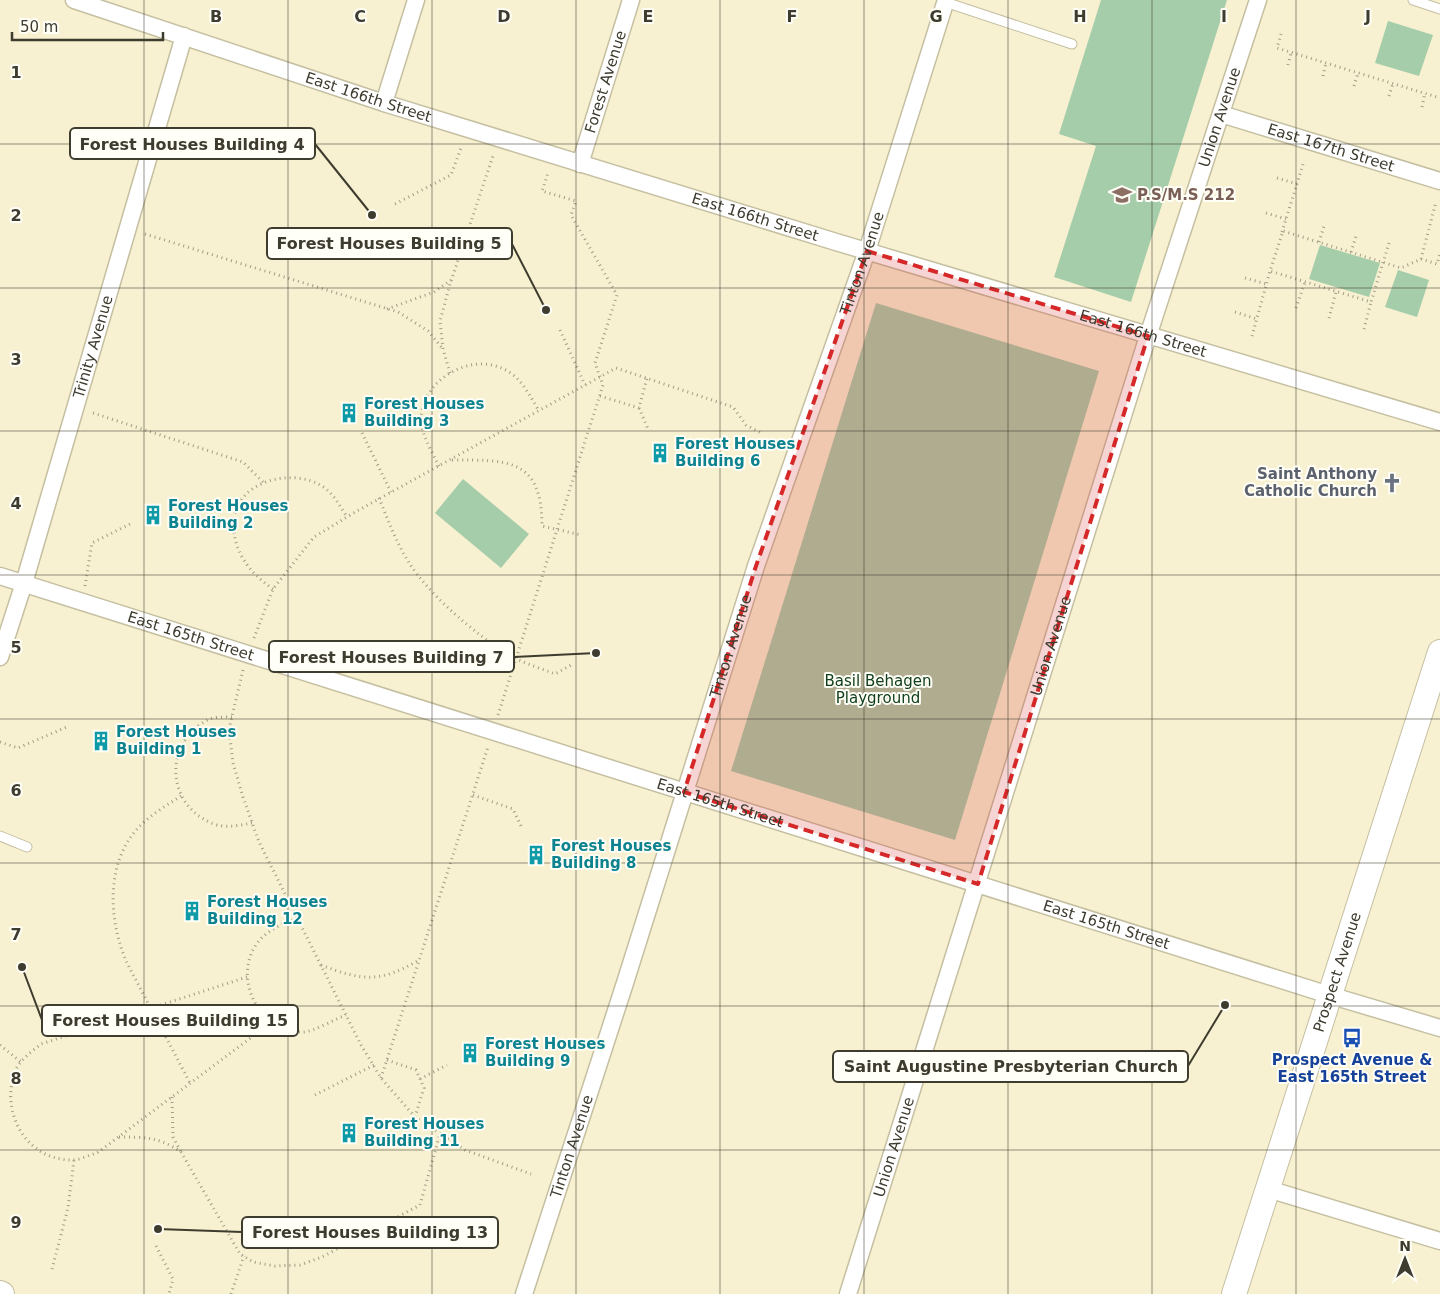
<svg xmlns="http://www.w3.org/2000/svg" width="1440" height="1294" font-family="'DejaVu Sans',sans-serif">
	<rect width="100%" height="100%" fill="#f7f1d1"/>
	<!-- green -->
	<path fill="#a6cdaa" d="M1101,0h126l-96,302 -77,-25 42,-131 -37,-12z
		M1388,21l45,14 -14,41 -44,-13z
		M1320,245l60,18 -11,34 -60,-18z
		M1398,270l31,10 -12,37 -32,-10z
		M876,303l223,68 -144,469 -224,-69z
		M463,479l66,55 -28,34 -66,-55z"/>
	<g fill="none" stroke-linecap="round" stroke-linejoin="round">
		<defs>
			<path id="lane" d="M1413,0l27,9
				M945,2l127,42
				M0,836l27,11"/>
			<g id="street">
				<path id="s1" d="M74,0l310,103 452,139 604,180"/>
				<path d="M384,103l32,-103"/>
				<path id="s2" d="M1221,114l219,67"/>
				<path id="s3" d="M580,164l51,-164"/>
				<path id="s4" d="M0,576l1329,419 111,33"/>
				<path id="s5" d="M0,657l24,-74 160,-547"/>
				<path d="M1268,1189l172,52"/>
				<path id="s6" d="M524,1294l101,-311 131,-417 111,-315 79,-251"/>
				<path id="s7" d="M848,1294l300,-958 110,-336"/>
			</g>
			<g id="secondary">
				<path d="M0,1293l2,1"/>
				<path id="s8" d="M1234,1294l206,-642"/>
			</g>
		</defs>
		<!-- lane casing -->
		<use href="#lane" stroke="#c5bfa1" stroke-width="11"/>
		<!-- street casing -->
		<use href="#street" stroke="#c5bfa1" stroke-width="19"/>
		<!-- secondary casing -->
		<use href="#secondary" stroke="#c5bfa1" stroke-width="26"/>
		<!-- path -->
		<path stroke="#a19d86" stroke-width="3" stroke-dasharray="1 4" stroke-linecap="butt" d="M1281,34l-4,14 163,50
			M1288,65l3,-12
			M1323,76l3,-13
			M1354,86l4,-13
			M1389,96l4,-13
			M1422,107l3,-14
			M1277,178l20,6
			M395,204l56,-29 11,-30
			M1266,213l20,6
			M1282,232l22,-71
			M145,234l253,78 30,19 15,18
			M1319,242l6,-19
			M1389,243l-18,59 -101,-31 13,-40 118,37 20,-9 15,-57
			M1351,252l6,-19
			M1421,259l16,5 3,-10
			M1245,278l21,6
			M1296,308l9,-26
			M387,309l47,-17 17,-12
			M1235,312l22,7
			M1329,318l7,-26
			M1364,329l7,-27
			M560,330l25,55
			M1252,336l18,-65
			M450,373l-7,-24 -3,-28 10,-37 43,-128
			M600,396l39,12 8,-30
			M639,408l9,21
			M93,413l150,49 21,21
			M362,433l29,59
			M452,460c56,0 90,-2 90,66l39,9
			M439,466c-7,-14 -17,-30 -18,-46 0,-41 53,-71 88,-48 14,9 21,24 30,39
			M379,498c9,22 17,44 29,63 20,33 68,74 101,94 14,8 31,13 46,19l18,-10
			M85,586l7,-43 38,-19
			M273,589c-24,-16 -42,-40 -39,-70 4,-38 57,-51 86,-34 13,7 19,20 27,32
			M254,638l19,-49 41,-52 43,-26 259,-143 117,39 13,18 17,9
			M243,670l-14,59 4,34 10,34 16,45 102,203 20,33 34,39 50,33 66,24
			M498,715l105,-330 -8,-22 22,-68 -46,-80 5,-14 -34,-10 6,-18
			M232,717c-6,0 -14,0 -19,1 -9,2 -19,11 -25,18 -25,32 -10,77 29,89 11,3 24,0 35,-2
			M0,742l18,6 51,-22
			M473,795l40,14 9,19
			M181,796c-17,11 -36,22 -48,38 -28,36 -23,91 -6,129l63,120
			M296,917c-14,7 -28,13 -38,25 -27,35 1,91 45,90 10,0 32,-13 43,-17
			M321,965c41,16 59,18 98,-5
			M247,977l-206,67c-10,8 -21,16 -26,27 -15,42 11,89 57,89 8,0 17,-5 25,-7l175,-131
			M0,1045l21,17
			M387,1060l29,10 8,18 -9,29
			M381,1078l107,-331
			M420,1079l27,-14
			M315,1095l59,-30
			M172,1097l1,40 8,15
			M119,1137c26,0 40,0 62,15l59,102 13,8 22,4 25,-1 22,-8 98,-52 20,-71
			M156,1246l17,33 -4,15
			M52,1269l16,-61 6,-48
			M231,1294l13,-38"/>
		<!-- lane -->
		<use href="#lane" stroke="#fff" stroke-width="9"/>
		<!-- street -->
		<use href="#street" stroke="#fff" stroke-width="16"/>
		<!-- secondary -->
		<use href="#secondary" stroke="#fff" stroke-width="24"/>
	</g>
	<!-- marked area -->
	<path fill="#d62828" fill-opacity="0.2" stroke="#d62828" stroke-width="4" stroke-dasharray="10 6" stroke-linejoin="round" d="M867,251l281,85 -170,548 -294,-92 72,-226z"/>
	<!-- grid -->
	<path fill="none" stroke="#3e3c2f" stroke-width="1" stroke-opacity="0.55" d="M144,0v1294M288,0v1294M432,0v1294M576,0v1294M720,0v1294M864,0v1294M1008,0v1294M1152,0v1294M1296,0v1294M0,144h1440M0,288h1440M0,431h1440M0,575h1440M0,719h1440M0,863h1440M0,1006h1440M0,1150h1440"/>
	<!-- icons -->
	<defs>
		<symbol id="school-bare" viewBox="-9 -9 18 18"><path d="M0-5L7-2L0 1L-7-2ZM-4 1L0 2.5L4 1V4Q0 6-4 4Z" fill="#8d6e63" stroke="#fffef7" stroke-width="2.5" paint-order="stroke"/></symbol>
		<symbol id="building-bare" viewBox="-9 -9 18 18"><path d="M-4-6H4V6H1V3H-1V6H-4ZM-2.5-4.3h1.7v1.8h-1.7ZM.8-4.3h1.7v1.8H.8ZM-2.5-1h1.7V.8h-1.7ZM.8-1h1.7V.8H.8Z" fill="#0f9aa8" stroke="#fffef7" stroke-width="2.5" paint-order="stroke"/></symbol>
		<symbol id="church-bare" viewBox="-9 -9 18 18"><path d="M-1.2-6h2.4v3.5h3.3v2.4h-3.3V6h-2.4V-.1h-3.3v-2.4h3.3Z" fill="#6b7280" stroke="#fffef7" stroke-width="2.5" paint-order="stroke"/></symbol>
		<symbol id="bus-bare" viewBox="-9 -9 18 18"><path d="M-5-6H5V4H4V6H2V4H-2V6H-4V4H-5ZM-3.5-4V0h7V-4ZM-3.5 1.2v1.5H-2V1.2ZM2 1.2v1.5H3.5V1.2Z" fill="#1a4fb4" stroke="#fffef7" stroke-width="2.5" paint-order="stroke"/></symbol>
	</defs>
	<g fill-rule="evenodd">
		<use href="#school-bare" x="1108" y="181" width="28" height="28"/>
		<use href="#building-bare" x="335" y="399" width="28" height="28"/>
		<use href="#building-bare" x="646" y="439" width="28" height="28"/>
		<use href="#church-bare" x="1378" y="469" width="28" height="28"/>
		<use href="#building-bare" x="139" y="501" width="28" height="28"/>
		<use href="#building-bare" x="87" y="727" width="28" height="28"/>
		<use href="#building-bare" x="522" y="841" width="28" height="28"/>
		<use href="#building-bare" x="178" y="897" width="28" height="28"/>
		<use href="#bus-bare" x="1338" y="1024" width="28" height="28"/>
		<use href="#building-bare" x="456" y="1039" width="28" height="28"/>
		<use href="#building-bare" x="335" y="1119" width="28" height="28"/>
	</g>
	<g text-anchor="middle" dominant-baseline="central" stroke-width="4" stroke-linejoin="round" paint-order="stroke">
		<!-- street labels -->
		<g font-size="15" fill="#3e3c2f" stroke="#fffef7">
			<text stroke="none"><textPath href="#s3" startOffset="86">Forest Avenue</textPath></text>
			<text stroke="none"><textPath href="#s1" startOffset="310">East 166th Street</textPath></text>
			<text stroke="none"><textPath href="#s7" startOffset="1234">Union Avenue</textPath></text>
			<text stroke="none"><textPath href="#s2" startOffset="115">East 167th Street</textPath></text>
			<text stroke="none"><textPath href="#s1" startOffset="715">East 166th Street</textPath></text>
			<text stroke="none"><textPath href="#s6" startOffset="1085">Tinton Avenue</textPath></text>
			<text stroke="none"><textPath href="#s1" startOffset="1120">East 166th Street</textPath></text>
			<text stroke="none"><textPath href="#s5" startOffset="324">Trinity Avenue</textPath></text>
			<text stroke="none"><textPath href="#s4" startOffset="200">East 165th Street</textPath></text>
			<text stroke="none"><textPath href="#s6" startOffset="680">Tinton Avenue</textPath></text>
			<text stroke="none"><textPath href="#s7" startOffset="679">Union Avenue</textPath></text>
			<text stroke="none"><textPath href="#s4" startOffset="755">East 165th Street</textPath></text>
			<text stroke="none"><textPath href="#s4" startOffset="1160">East 165th Street</textPath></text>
			<text stroke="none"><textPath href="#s8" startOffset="338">Prospect Avenue</textPath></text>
			<text stroke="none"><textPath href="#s6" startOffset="155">Tinton Avenue</textPath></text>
			<text stroke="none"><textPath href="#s7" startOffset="154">Union Avenue</textPath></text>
		</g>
		<!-- education labels -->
		<g font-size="15" font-weight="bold" fill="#785e54" stroke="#fffef7" text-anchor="start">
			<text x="1137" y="195">P.S/M.S 212</text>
		</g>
		<!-- culture labels -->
		<g font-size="15" font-weight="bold" fill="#0d838f" stroke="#fffef7" text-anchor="start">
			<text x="364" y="404">Forest Houses<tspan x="364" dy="17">Building 3</tspan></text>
			<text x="675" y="444">Forest Houses<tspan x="675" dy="17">Building 6</tspan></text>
			<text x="168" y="506">Forest Houses<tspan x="168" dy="17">Building 2</tspan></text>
			<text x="116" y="732">Forest Houses<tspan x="116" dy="17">Building 1</tspan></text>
			<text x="551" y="846">Forest Houses<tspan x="551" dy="17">Building 8</tspan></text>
			<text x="207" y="902">Forest Houses<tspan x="207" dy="17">Building 12</tspan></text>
			<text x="485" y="1044">Forest Houses<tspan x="485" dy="17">Building 9</tspan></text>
			<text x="364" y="1124">Forest Houses<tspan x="364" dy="17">Building 11</tspan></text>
		</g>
		<!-- worship labels -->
		<g font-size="15" font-weight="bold" fill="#5b616d" stroke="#fffef7" text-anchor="end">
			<text x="1377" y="474">Saint Anthony<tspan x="1377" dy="17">Catholic Church</tspan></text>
		</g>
		<!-- park labels -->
		<g font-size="15" fill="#10401b" stroke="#fffef7">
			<text x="878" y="681">Basil Behagen<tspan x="878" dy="17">Playground</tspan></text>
		</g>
		<!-- transit labels -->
		<g font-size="15" font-weight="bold" fill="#164399" stroke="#fffef7">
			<text x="1352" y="1060">Prospect Avenue &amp;<tspan x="1352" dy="17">East 165th Street</tspan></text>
		</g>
	</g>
	<g font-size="16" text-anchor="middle" font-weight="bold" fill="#3e3c2f" stroke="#fffef7" stroke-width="4" stroke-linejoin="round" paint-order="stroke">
		<text x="216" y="22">B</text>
		<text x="360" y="22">C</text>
		<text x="504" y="22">D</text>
		<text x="648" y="22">E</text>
		<text x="792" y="22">F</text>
		<text x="936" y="22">G</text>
		<text x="1080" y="22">H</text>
		<text x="1224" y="22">I</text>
		<text x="1368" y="22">J</text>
		<text x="16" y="78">1</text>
		<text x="16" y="221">2</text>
		<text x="16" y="365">3</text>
		<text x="16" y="509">4</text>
		<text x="16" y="653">5</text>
		<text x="16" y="796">6</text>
		<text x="16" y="940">7</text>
		<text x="16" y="1084">8</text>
		<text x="16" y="1228">9</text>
	</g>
	<!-- callouts -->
	<path fill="none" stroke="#3e3c2f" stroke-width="2" d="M372 215L315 144M546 310L512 244M596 653L514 657M22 967L42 1020M1225 1005L1188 1066M158 1229L242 1232"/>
	<g fill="#3e3c2f" stroke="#fffef7" stroke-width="2">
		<circle cx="372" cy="215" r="5"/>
		<circle cx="546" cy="310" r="5"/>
		<circle cx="596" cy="653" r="5"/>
		<circle cx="22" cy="967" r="5"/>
		<circle cx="1225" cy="1005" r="5"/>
		<circle cx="158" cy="1229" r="5"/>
	</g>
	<g fill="#fffef7" stroke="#3e3c2f" stroke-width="2">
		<rect x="70" y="128" width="245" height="31" rx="5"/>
		<rect x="267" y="228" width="245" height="31" rx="5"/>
		<rect x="269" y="641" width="245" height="31" rx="5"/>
		<rect x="42" y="1005" width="256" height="31" rx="5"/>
		<rect x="833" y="1051" width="355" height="31" rx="5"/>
		<rect x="242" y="1217" width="256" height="31" rx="5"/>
	</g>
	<g font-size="16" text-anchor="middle" font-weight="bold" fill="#3e3c2f">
		<text x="192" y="150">Forest Houses Building 4</text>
		<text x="389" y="249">Forest Houses Building 5</text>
		<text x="391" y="663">Forest Houses Building 7</text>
		<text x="170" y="1026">Forest Houses Building 15</text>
		<text x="1011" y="1072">Saint Augustine Presbyterian Church</text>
		<text x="370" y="1238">Forest Houses Building 13</text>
	</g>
	<!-- north arrow -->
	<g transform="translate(1405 1259)" stroke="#fffef7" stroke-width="4" paint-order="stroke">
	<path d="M0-4L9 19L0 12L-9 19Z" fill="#3e3c2f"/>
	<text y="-8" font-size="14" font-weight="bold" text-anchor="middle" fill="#3e3c2f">N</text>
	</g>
	<!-- scale -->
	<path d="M12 32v8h151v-8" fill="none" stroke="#3e3c2f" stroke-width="2.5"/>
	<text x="20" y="32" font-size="15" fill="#3e3c2f" stroke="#fffef7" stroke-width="4" paint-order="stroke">50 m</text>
</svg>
